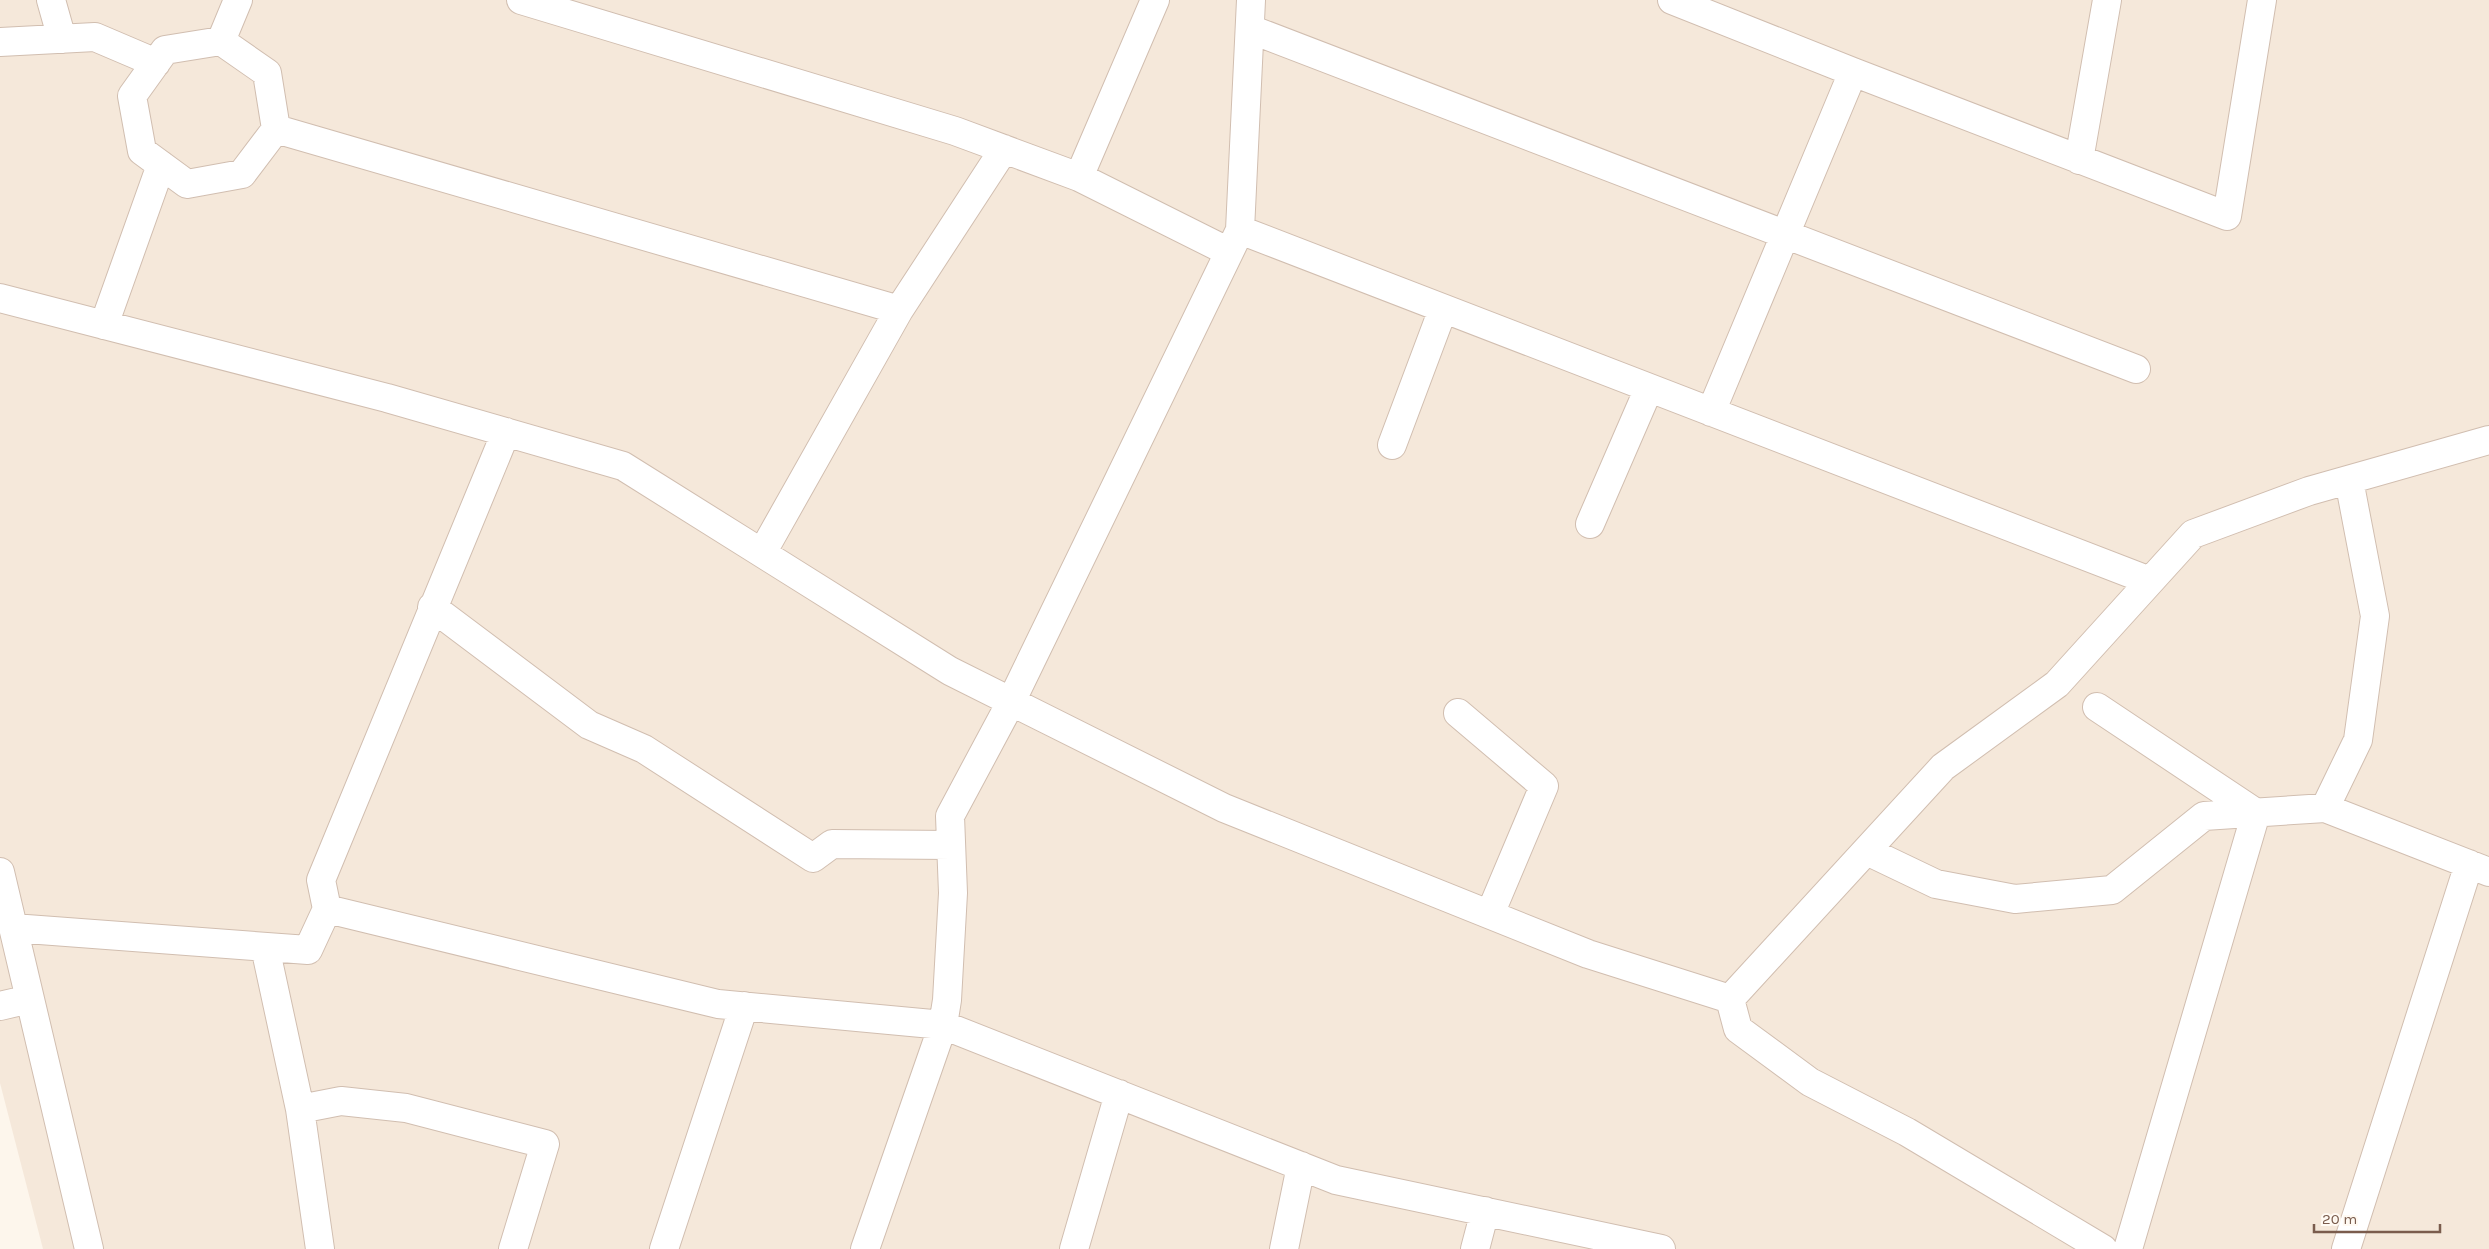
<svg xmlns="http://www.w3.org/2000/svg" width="2489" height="1249" font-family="Karla,sans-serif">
	<rect width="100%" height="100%" fill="#fdf6ec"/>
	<!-- residential -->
	<path fill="#f5e8da" d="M0,0h2489v1249h-2446l-43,-166z"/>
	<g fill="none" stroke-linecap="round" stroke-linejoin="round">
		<defs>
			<path id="minor" d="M51,0l11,39
				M521,0l434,131 124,46 150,75
				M1672,0l181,72 374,144 35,-216
				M1250,29l886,340
				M221,41l46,32 9,56 -34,45 -55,10 -45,-33 -10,-55 33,-46z
				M221,41l17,-41
				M0,42l95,-5 61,26
				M276,129l623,181
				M2079,160l28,-160
				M1079,177l76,-177
				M1240,230l910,351
				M0,298l387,100 236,68 327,205 274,137 364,146 142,45 213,-232 114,-83 136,-150 116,-43 180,-51
				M104,325l57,-160
				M1711,412l142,-340
				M1392,445l51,-136
				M1590,524l59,-136
				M762,553l137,-243 105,-161
				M432,607l157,118 55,24 169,109 19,-14 119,1
				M2097,707l159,106 -128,436
				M1458,713l86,73 -54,128
				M2325,808l33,-68 17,-124 -26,-136
				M1867,851l69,33 79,15 97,-9 92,-74 121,-8 164,64
				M0,872l89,377
				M327,909l-6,-29 185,-448
				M13,928l295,22 19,-41 391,95 225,21 393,155 325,69
				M265,947l35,162 20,140
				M1730,999l8,30 72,53 97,50 196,117
				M0,1006l30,-7
				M300,1109l41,-8 65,7 139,36 -32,105
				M664,1249l80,-243
				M865,1249l78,-224 4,-25 6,-107 -3,-77 61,-114 229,-472 11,-230
				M1074,1249l45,-155
				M1284,1249l17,-83
				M1475,1249l10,-38
				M2346,1249l123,-385"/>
		</defs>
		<!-- minor casing -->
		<use href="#minor" stroke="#d1beb0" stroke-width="30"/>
		<!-- minor -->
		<use href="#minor" stroke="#fff" stroke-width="28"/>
	</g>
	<!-- scale -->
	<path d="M2314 1224v8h126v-8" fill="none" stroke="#7a5c4d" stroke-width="2.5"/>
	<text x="2322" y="1224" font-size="15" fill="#7a5c4d" stroke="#fffaf3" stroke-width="4" paint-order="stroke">20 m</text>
</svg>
